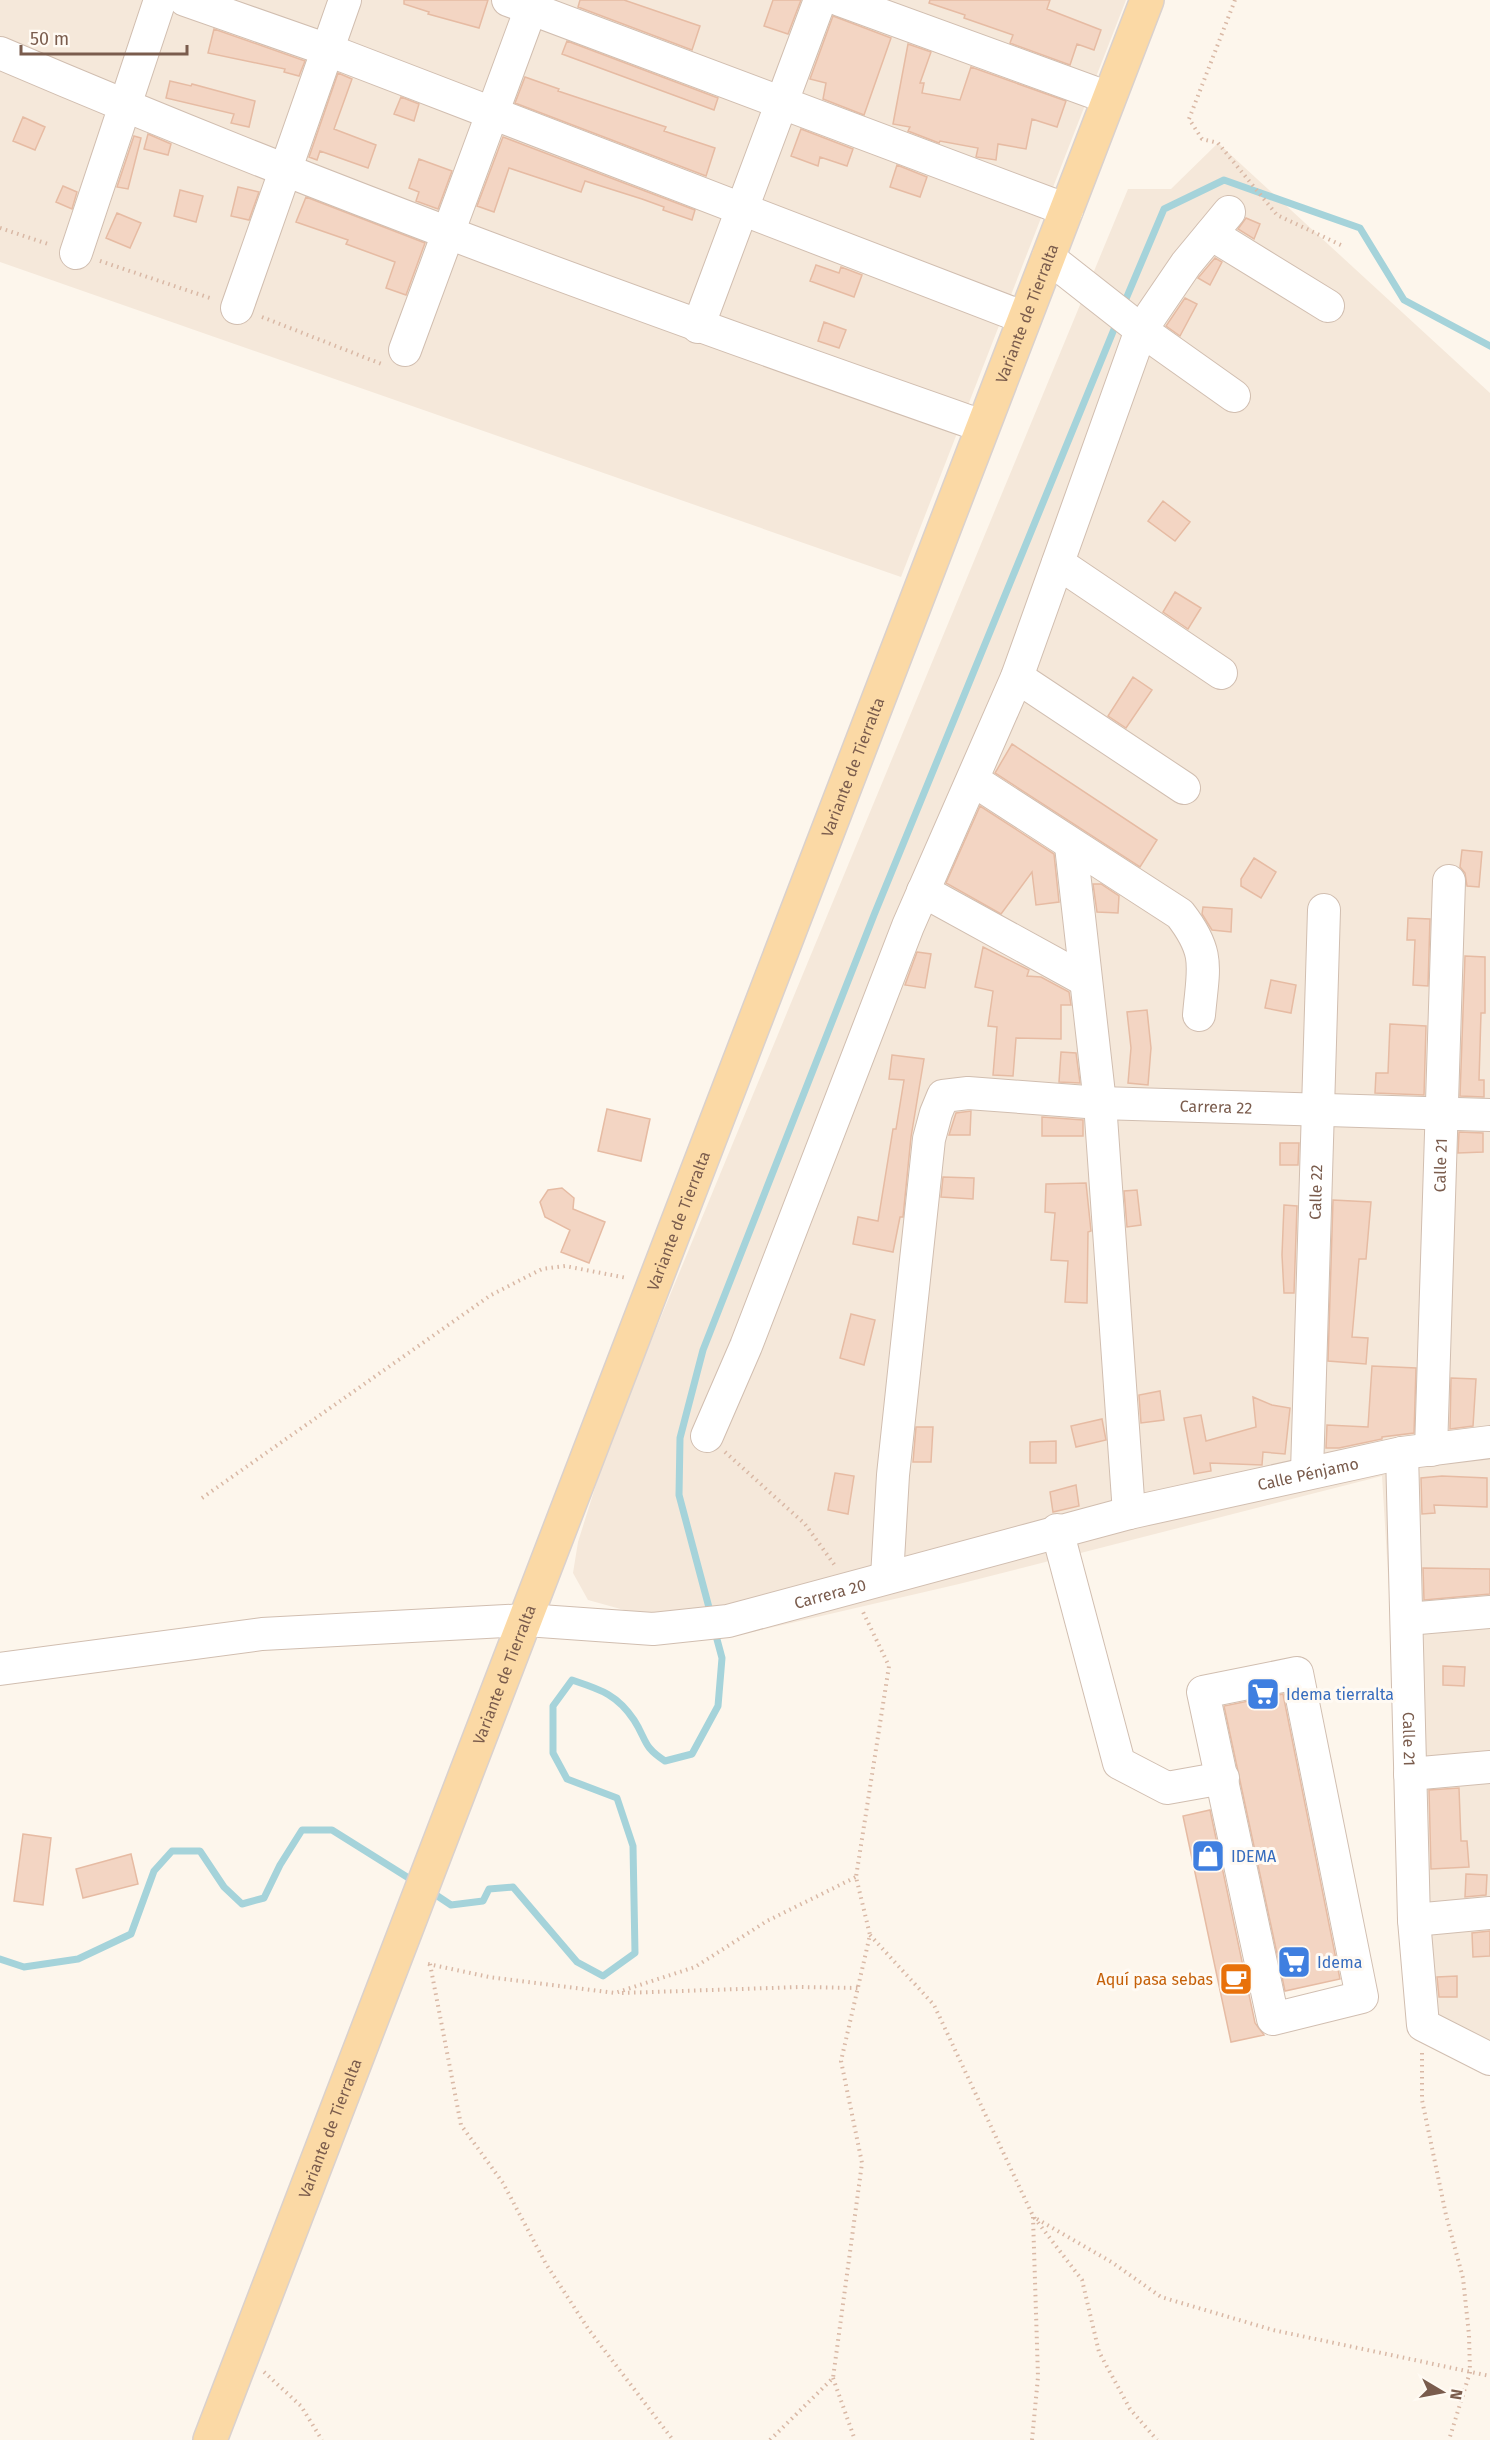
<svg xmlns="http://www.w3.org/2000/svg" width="1490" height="2440" font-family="'Fira Sans',sans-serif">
	<rect width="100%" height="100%" fill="#fdf6ec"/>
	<!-- residential -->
	<path fill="#f5e8da" d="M0,0h1126l-225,577 -901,-315z
		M1218,143l272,250v1682l-74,-42 -34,-557 -423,108 -233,54 -138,-38 -15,-27 5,-31 32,-102 518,-1251h43z"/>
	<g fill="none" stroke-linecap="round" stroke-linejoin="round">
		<!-- stream -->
		<path stroke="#a5d3da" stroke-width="7" d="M1123,306l41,-97 60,-29 136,48 44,72 86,46
			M711,1615l-32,-120 1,-57 23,-88 171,-435 243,-593
			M430,1891l21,14 32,-4 6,-12 24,-2 64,75 26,14 32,-23 -2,-107 -16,-48 -50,-19 -14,-26v-47l19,-26c27,9 45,14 62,40 13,20 8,26 31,41l27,-7 26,-48 4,-48 -7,-26
			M0,1959l24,8 54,-8 53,-25 23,-63 18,-20h28l24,36 18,17 22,-6 16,-33 22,-35h30l83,52"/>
	</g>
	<!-- building -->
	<path fill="#f3d5c3" stroke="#e6bba3" stroke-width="1.5" d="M404,0h84l-9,28 -51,-14 1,-2 -25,-8z
		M580,0h44l76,26 -8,24 -114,-43z
		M773,0h28l-13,34 -24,-8z
		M930,0h120l-3,9 54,21 -7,20 -17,-6 -7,21 -60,-22 3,-8 -49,-17 1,-3 -36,-12z
		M833,16l58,22 -27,77 -41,-16 3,-16 -16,-4z
		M214,29l91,32 -6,15 -15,-4 1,-3 -77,-16z
		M567,41l151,57 -4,12 -152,-56z
		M908,44l23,8 -11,31h4l-2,10 38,7 11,-33 95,34 -9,26 -25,-8 -6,30 -28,-5 -2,16 -20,-3 2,-9 -38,-7 -1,2 -31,-12 2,-4 -17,-3z
		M338,73l14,6 -18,50 42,16 -8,23 -48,-17 -3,9 -8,-3z
		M525,77l34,12 -1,2 108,36 -2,4 51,17 -9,28 -191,-73z
		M170,81l21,5 1,-2 63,17 -6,26 -18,-4 3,-9 -68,-16z
		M401,97l18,7 -5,17 -20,-7z
		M23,117l22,10 -10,23 -22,-9z
		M801,129l52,20 -6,17 -27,-9 -2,9 -27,-10z
		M148,134l23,10 -3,11 -24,-6z
		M134,136l7,2 -13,51 -11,-2z
		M503,137l192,73 -3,10 -29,-10 1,-3 -22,-8 -57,-18 -4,11 -72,-24 -15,44 -17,-6z
		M419,159l33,12 -14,38 -22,-8 3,-9 -10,-4z
		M897,165l30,12 -7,20 -30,-10z
		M63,186l14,6 -5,17 -16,-7z
		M238,187l21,5 -10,28 -18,-4z
		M180,190l23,6 -7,26 -22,-6z
		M306,197l119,46 -19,52 -20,-7 9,-26 -49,-18 2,-4 -52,-18z
		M117,213l24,10 -11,25 -24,-10z
		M1246,218l14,6 -6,15 -16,-10z
		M1215,258l7,4 -12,23 -12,-7z
		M816,265l23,8 2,-6 21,8 -8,22 -44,-16z
		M1185,298l12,6 -17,32 -14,-10z
		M824,322l22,8 -7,18 -21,-7z
		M1163,501l27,21 -15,19 -27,-20z
		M1175,592l26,16 -13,21 -25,-17z
		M1133,677l19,13 -26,38 -18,-12z
		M1012,744l145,96 -17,27 -145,-94z
		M980,806l74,48 5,48 -23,3 -4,-33 -31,42 -55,-31z
		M1462,850l20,2 -3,35 -12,-1 -2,-13 -5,-6z
		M1254,858l22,14 -15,26 -20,-12v-7z
		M1093,884h8l18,12 -1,17 -21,-1z
		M1203,907l29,2 -1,23 -19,-2 -10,-16z
		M1408,918l22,1 -2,67 -15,-1 2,-45h-8z
		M983,947l46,23 -2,6 14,1 28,15 2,13h-10v34l-45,-1 -3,38 -20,-1 4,-48 -9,-1 5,-35 -18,-4z
		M917,952l14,2 -6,34 -20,-3z
		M1465,956l20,1v56h-4l-2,67h5v17l-24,-1z
		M1271,980l25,5 -5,28 -26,-5z
		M1147,1010l4,38 -3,37 -20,-2 3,-35 -4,-36z
		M1390,1024l36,2 -2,69 -49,-2 1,-20h12z
		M1061,1052l15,1 4,30 -21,-1z
		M892,1055l32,4 -13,78 -8,80h-3l-7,35 -40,-8 5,-27 20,4 15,-92h3l8,-49 -15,-1z
		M607,1109l43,10 -9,42 -43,-10z
		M971,1111l-1,24h-21l7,-22z
		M1042,1117l41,3v16h-41z
		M1459,1132l24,1v19l-25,1z
		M1280,1143h19l-1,22h-18z
		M943,1177l31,1 -1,21 -32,-2z
		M1086,1183l5,48 -3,1 -1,71 -22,-1 3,-41 -17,-1 4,-47 -10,-1 1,-28z
		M562,1188l12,10 -1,11 32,13 -16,41 -28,-11 9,-22 -25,-13 -5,-15 8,-12z
		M1137,1190l4,35 -14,2 -3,-36z
		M1333,1200l38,2 -5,57h-7l-7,78 16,1 -2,26 -38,-3z
		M1284,1205l13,1 -3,87h-10l-2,-38z
		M851,1314l24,6 -11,45 -24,-7z
		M1372,1366l44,2 -2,65 -32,4v2l-43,9h-13l1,-23 41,2z
		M1451,1378l25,1 -3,47 -23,3z
		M1160,1391l4,29 -23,3 -2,-28z
		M1253,1397l19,8 18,3 -5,46 -22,-2 -1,13 -52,-2 1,8 -17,3 -10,-56 17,-3 5,26 50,-14z
		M1102,1419l4,21 -30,7 -5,-21z
		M916,1427h17l-2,35h-18z
		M1056,1441v22h-26v-21z
		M835,1473l19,3 -6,38 -20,-4z
		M1442,1476l45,2v29l-53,-2 1,8 -13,1 -1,-36z
		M1076,1485l3,21 -26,6 -3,-20z
		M1423,1568l67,1v25l-66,6z
		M1443,1666l22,1 -1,19 -21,-1z
		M1283,1694l57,285 -55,12 -61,-285z
		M1459,1788l2,53h6l2,26 -38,2 -2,-79z
		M1210,1810l45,213 9,12 -33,7 -48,-226z
		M23,1834l28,4 -8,67 -29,-4z
		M131,1854l7,30 -55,14 -7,-29z
		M1466,1874l21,1 -1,20 -21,2z
		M1490,1931v25l-17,1 -1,-24z
		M1457,1976v21h-18l-2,-20z"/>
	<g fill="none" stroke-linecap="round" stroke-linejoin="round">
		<defs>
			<g id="minor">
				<path d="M185,0l143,50 697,268"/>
				<path d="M508,0l559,210"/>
				<path d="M840,0l269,98"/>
				<path d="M0,53c322,138 651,257 982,373"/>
				<path d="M1211,234l117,72"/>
				<path d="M76,253l84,-253"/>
				<path d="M1048,257l93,73 93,66"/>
				<path d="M237,308l108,-308"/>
				<path d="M698,327l122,-327"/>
				<path d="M405,350l129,-350"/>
				<path d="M1058,563l163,110"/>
				<path d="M1017,677l167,111"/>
				<path d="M973,780l207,134c31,40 23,54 19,101"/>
				<path d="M1071,846l29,257 29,410"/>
				<path d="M923,891l162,89"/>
				<path d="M707,1436l39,-90 162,-420 109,-249 124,-347 45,-66 43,-52"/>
				<path id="s1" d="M1431,1450l18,-569"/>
				<path id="s2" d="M1402,1453l12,467 9,105 67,34"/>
				<path id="s3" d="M1307,1472l17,-562"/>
				<path d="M1057,1530l62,233 48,25 56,-10"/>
				<path id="s4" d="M887,1577l6,-102 36,-336 7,-26 7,-17 25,-3 132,10 390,12"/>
				<path d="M1407,1619l83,-7"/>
				<path id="s5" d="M0,1669l262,-35 264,-14 127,9 75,-8 401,-108 273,-60 88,-11"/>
				<path d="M1297,1673l65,324 -89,22 -70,-327z"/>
				<path d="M1410,1774l80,-7"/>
				<path d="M1414,1920l76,-7"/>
			</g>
			<g id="major">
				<path id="s6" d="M210,2440l937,-2440"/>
			</g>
		</defs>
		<!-- minor casing -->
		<use href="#minor" stroke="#d1beb0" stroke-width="34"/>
		<!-- major casing -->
		<use href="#major" stroke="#dad1cd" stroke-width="36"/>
		<!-- path -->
		<path stroke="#d9b8a5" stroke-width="4" stroke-dasharray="1.5 4.5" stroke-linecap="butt" d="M1235,0l-46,119 13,20 16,4 59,72 66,31
			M0,228l51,17
			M100,261l113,38
			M262,317l122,48
			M725,1452l80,72 31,43
			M202,1498l289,-203 51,-26 23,-3 62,12
			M870,1935l64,70 99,211 49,64 17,72 31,57 27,31
			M428,1964l61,13 126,16 80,-26 72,-46 89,-44
			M430,1964l31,161 42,58 43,81 43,66 84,110
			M622,1993l178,-6 58,1
			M1422,2053v47l24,115 17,63 6,57 1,37 -21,68
			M1037,2219l76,44 48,34 112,33 217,46
			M264,2372l37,34 21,34
			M833,2378l22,62
			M770,2440l63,-62 29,-215 -21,-102 29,-126 -14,-58 33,-211 -26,-54
			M1032,2440l6,-63 -5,-160"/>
		<!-- minor -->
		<use href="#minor" stroke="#fff" stroke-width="32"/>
		<!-- major -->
		<use href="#major" stroke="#fbd9a5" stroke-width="33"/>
	</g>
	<!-- icons -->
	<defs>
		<symbol id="supermarket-square" viewBox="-11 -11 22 22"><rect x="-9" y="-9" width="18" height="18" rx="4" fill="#3f7fe0" stroke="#fffaf3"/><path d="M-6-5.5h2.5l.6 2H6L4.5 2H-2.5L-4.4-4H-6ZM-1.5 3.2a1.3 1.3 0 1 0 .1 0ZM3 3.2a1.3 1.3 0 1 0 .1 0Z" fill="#fff"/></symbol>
		<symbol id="shop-square" viewBox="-11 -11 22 22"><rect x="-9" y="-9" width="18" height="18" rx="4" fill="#3f7fe0" stroke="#fffaf3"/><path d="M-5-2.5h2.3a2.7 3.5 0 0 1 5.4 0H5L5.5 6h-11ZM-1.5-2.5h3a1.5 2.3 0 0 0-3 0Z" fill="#fff"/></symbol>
		<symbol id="cafe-square" viewBox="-11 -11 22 22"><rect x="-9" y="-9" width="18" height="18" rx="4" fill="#e8710a" stroke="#fffaf3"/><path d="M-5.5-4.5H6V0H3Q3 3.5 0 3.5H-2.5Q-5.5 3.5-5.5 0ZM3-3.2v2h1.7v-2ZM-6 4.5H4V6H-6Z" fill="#fff"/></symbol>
	</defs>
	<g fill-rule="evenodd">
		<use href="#supermarket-square" x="1244" y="1675" width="38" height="38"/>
		<use href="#shop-square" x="1189" y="1837" width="38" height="38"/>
		<use href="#supermarket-square" x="1275" y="1943" width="38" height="38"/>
		<use href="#cafe-square" x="1217" y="1960" width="38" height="38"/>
	</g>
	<g text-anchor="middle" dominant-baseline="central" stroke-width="6" stroke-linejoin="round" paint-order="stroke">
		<!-- street labels -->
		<g font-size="16" fill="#7a5c4d" stroke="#fffaf3">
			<text stroke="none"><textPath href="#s6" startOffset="2278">Variante de Tierralta</textPath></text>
			<text stroke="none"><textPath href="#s6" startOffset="1792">Variante de Tierralta</textPath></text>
			<text stroke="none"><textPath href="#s4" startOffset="759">Carrera 22</textPath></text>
			<text stroke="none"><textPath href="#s1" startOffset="285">Calle 21</textPath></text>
			<text stroke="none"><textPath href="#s3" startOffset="280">Calle 22</textPath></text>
			<text stroke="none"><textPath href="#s6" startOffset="1306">Variante de Tierralta</textPath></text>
			<text stroke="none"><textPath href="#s5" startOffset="1330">Calle Pénjamo</textPath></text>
			<text stroke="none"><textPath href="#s5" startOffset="837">Carrera 20</textPath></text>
			<text stroke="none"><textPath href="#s6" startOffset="820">Variante de Tierralta</textPath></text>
			<text stroke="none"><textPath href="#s2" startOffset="286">Calle 21</textPath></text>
			<text stroke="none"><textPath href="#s6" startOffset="334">Variante de Tierralta</textPath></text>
		</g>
		<!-- shop labels -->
		<g font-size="16" fill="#366cbe" stroke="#fffaf3" text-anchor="start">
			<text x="1286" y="1694">Idema tierralta</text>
			<text x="1231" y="1856">IDEMA</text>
			<text x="1317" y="1962">Idema</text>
		</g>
		<!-- food labels -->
		<g font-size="16" fill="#c56008" stroke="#fffaf3" text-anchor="end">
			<text x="1213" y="1979">Aquí pasa sebas</text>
		</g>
	</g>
	<!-- north arrow -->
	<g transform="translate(1442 2392) rotate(100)" stroke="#fffaf3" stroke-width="4.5" paint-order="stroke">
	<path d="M0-4.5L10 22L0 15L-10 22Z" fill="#7a5c4d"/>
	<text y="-9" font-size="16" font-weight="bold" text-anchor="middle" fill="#7a5c4d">N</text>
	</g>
	<!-- scale -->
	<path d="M21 45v9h166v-9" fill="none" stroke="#7a5c4d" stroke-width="3"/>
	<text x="30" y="45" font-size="18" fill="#7a5c4d" stroke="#fffaf3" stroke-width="4.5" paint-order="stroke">50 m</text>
</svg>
